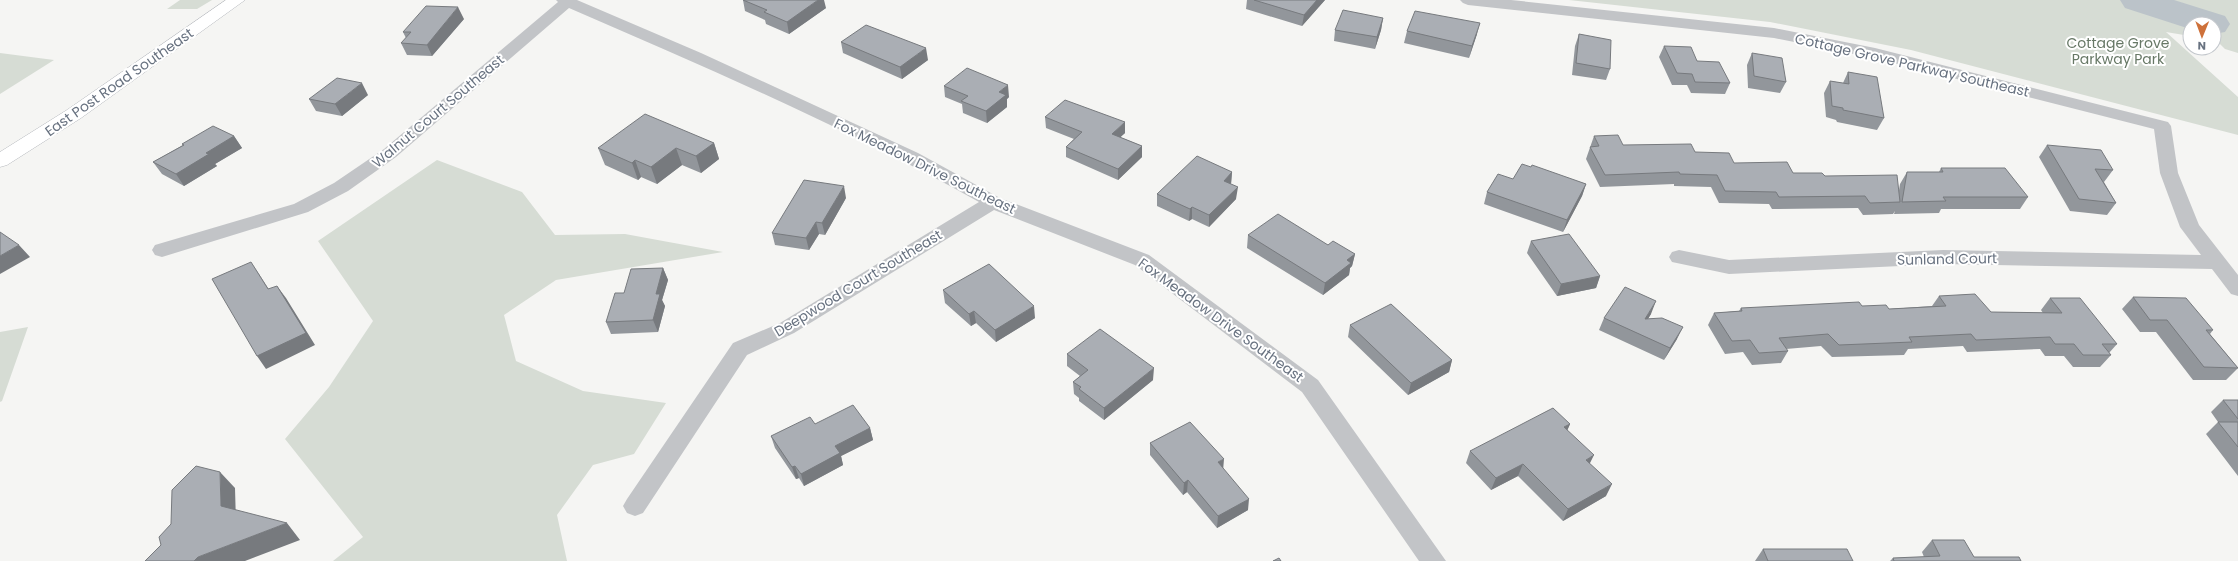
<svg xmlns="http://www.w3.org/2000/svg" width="2238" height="561" font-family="Poppins,sans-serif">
	<rect width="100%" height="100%" fill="#f5f5f3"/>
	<!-- green -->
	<path fill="#d6dcd4" d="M180,0h32l-15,9h-30z
		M1569,0h669v53l-13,-4 -7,-7 -4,-1v-17h-24v12l-24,-4 72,65v38l-327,-85 -141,-28z
		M0,53l54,7 -54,34z
		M437,160l85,32 33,43 70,-1 98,18 -167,28 -52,35 12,46 67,30 83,12 -32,51 -41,11 -36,50 10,46h-234l30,-24 -78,-98 44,-52 44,-66 -55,-80z
		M28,327l-26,74 -2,1v-70z"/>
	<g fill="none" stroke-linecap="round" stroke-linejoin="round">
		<!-- river -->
		<path fill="#bbc3c9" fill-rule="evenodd" d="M2120,0h54l51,16 5,8 -5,8 -11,2v-10h-24v5l-65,-21z"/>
		<defs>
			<path id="secondary" d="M226,0h19l-164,118 -74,47 -7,2v-15l67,-42z"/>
		</defs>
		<!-- secondary casing -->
		<use href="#secondary" stroke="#b4b7bc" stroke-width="1"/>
		<!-- street -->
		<path fill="#c2c4c7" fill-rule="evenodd" d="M556,0h21l124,53 217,100 82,45 149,57 169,125 128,181h-27l-117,-169 -167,-127 -141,-55 -200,123 -47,22 -104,158 -8,3 -8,-3 -4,-7 4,-7 106,-156 47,-20 199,-121c-132,-74 -271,-134 -410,-194l-173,149 -48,34 -40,21 -146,45 -7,-2 -3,-5 3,-5 139,-41 40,-21 50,-34 174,-147z
			M1460,0h51l263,28 101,20 293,74 3,4 7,47 21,52 39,50v21l-7,-2 -19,-25 -269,-5 -214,10 -57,-12 -3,-5 3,-5 7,-2 50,10 214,-10 258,5 -21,-28 -20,-54 -6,-44 -280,-71 -100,-20 -306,-33 -5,-2z"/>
		<!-- secondary -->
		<use href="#secondary" fill="#fff" fill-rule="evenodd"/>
	</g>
	<!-- wall -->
	<path fill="#92969b" d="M743,0l83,8 -37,26 -23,-10 -1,-4 -20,-9z
		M1247,0h78l-23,26 -56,-17z
		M1383,18l-2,12 -6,19 -41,-8 1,-11z
		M464,19l-32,37 -25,-1 -6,-12 5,-5 -3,-6z
		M1407,31l70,3 -8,24 -65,-15z
		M1579,34l31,35 -4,11 -34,-5 3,-29z
		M841,42l87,18 -26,19 -59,-26z
		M1664,46l33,15 33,22 -5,11 -34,-1 -4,-8h-15l-13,-28z
		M1752,53l34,29 -6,11 -32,-5 -1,-23z
		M1848,72l36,46 -7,12 -40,-8 -1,-2 -10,-3 -2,-24 6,-12 13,2z
		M944,86l65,11 -2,2v8l-20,16 -24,-10 -1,-9 -17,-7z
		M368,95l-26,21 -26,-5 -7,-12z
		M1045,117l80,16 -5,4 22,9v11l-24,23 -52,-23v-10l8,-8 -28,-11z
		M234,136l8,12 -27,16 2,2 -33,20 -22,-12 -9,-12 30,-17 -1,-1z
		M1594,136l29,9 72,7 39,11 59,10 32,3 74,14 1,-6 7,-12h32l2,-4 87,29 -8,12h-79l-2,4 -45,1 1,-3 -2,3 -30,1 -5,-7 -86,1 -3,-5 -50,-1 -8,-16 -37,-1v-2l-74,3 -14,-28z
		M714,143l5,16 -18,14 -19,-8 -25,19 -16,-7 -3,3 -33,-15 -7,-17z
		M2047,145l66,25 -9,12 12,21 -9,12 -37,-4 -31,-54z
		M1531,167l55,17 -4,12 -19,36 -79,-28 3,-12 26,-13z
		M1232,172l-1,12 5,15 -27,28 -17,-8 -3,2 -32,-15v-12z
		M846,198l-21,37 -6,-1 -10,16 -34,-5 -3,-12z
		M1248,235l80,10 27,9 -3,12 -2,2 -1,7 -26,20 -76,-47z
		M1531,241l69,35 -4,12 -39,8 -30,-43z
		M663,268l5,12 -6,20 3,6 -7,26 -47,2 -5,-12z
		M943,290l92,28 -39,24 -20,-19 -5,3 -26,-23z
		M1939,296l52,16 52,1 -2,-3 9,-12 67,46 -8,9 2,2 -11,12h-27l-9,-11h-19l-5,-7 -73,3 -4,-6 -55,3 -4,6 -72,2 -11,-11 -35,3 2,2 -7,12 -29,2 -9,-13 -18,2 -17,-29 6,-12 25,-2 2,-3 121,-2 27,3 43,-3z
		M2133,297l80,33 -3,4 28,34 -12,12h-33l-37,-48h-16l-18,-23z
		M1651,314l-3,5 29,20 -13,21 -65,-30 5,-12z
		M1350,325l102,35 -3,12 -41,23 -60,-58z
		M1067,354l86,26 -49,40 -25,-19v-3l-5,-4 -1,-12 7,-6 -13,-10z
		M2223,400h15v76l-32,-42 12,-12 -7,-10z
		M815,424l55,4 3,12 -32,16 2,9 -39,21 -5,-8 -3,1 -21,-31 -4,-12z
		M1570,424l-3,6 23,34 16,32 -43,25 -45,-45 -27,14 -25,-27 4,-12z
		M1150,443l73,25 25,42 -31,18 -30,-36 -4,3 -33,-40z
		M1932,540l42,17 47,4h-131l3,-3 31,-1 -2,-5z
		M1763,549l90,12h-98z"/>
	<!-- shaded-wall -->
	<path fill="#777a7e" d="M818,0h6l2,8 -37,26 -2,-12z
		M1317,0h8l-23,26 2,-11z
		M458,7l6,12 -32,37 -5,-11z
		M1383,18l-2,12 -6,19 2,-12z
		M1480,23l-3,11 -8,24 3,-12z
		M926,48l2,12 -26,19 -2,-12z
		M362,83l6,12 -26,21 -7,-12z
		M1008,85l1,12 -2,2v8l-20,16 -1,-12 13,-19z
		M1125,122v11l-13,12v-11z
		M234,136l8,12 -27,16 2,2 -33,20 -8,-12 30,-21z
		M714,143l5,16 -18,14 -5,-17z
		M1142,146v11l-24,23v-11z
		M676,148l6,17 -25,19 -6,-17z
		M635,160l6,17 -3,3 -6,-17z
		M1232,172l-1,12 -7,-3z
		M1586,184l-4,12 -19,36 4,-12z
		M844,186l2,12 -21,37 -3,-12z
		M1238,187l-2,12 -27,28v-12z
		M1192,207v12l-3,2 1,-12z
		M816,222l3,12 -10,16 -3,-12z
		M19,245l11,12 -30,17v-18z
		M1355,254l-3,12 -2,2 -1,7 -26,20 2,-12 22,-23z
		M251,262l8,12 18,28 -9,-13z
		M663,268l5,12 -6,20 3,6 -7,26 -5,-12 3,-26z
		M1600,276l-4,12 -39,8 4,-12z
		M277,286l9,12 29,47 -49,24 -9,-13z
		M1656,301l-5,13 -11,17 5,-12z
		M1034,306l1,12 -39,24 -1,-12z
		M974,311l2,12 -5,3 -2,-12z
		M1683,327l-6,12 -13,21 6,-12z
		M1452,360l-3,12 -41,23 3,-12z
		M1154,368l-1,12 -49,40v-12z
		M1570,424l-5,12 -1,-9z
		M870,428l3,12 -32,16 2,9 -39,21 -3,-12 34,-28z
		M1594,455l-6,12 -2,-7z
		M1224,459l-1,12 -5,-9z
		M1523,464l-5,12 -27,14 5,-12z
		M795,466l4,12 -3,1 -4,-12z
		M220,472l15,16 1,35 -15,-17z
		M1188,480l-1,12 -4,3 1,-12z
		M1612,484l-6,12 -43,25 5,-12z
		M1249,499l-1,11 -31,18 1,-12z
		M287,523l13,17 -55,21h-51l4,-4z"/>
	<!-- building -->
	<path fill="#aaaeb4" stroke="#777a7e" d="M743,0h75l-31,22 -23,-10 3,-2z
		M1254,0h63l-13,15z
		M426,6l32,1 -31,38 -26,-2 10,-11h-8z
		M1343,10l40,8 -6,19 -42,-7z
		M1415,11l65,12 -8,23 -65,-15z
		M866,25l60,23 -26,19 -59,-25z
		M1579,34l32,6 -1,29 -34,-6z
		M1664,46l27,1 6,14 22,1 11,21 -35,-1 -3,-8 -15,-1z
		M1752,53l30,5 4,24 -32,-6z
		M967,68l41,17 -9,7 7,3 -20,16 -25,-10 7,-5 -24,-10z
		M1848,72l29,5 7,41 -41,-8v-2l-11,-2 -2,-25 19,3z
		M337,78l25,5 -27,21 -26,-5z
		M1065,100l60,22 -13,12 30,12 -24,23 -52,-22 16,-15 -37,-15z
		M645,114l69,29 -18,13 -20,-8 -25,19 -16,-7 -3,3 -34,-15z
		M213,126l21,10 -28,17 3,1 -33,20 -23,-12 31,-17 -2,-1z
		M1618,135l5,10 68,-1 4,8 34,1 5,10 53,-1 6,11h29l3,3 72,-1 3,27 -30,1 -5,-7 -86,1 -3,-5 -51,-1 -8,-16 -37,-1 -1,-2 -74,3 -15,-28 9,-1 -5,-10z
		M2047,145l54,5 12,20 -18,-1 21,34 -37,-4z
		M1197,156l35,16 -8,9 14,6 -29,28 -17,-8 -2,2 -33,-15z
		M1522,164l9,3 1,-2 54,19 -19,36 -80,-28 11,-18 15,5z
		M1941,168h64l23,29h-85l3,4 -44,1 5,-30h36z
		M804,180l40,6 -22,37 -6,-1 -10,16 -34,-5z
		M1278,214l50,31 5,-4 22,13 -8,6 4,3 -26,20 -77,-48z
		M0,232l19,13 -19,11z
		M1569,234l31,42 -39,8 -30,-43z
		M251,262l17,27 9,-3 29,47 -49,23 -45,-77z
		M989,264l45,42 -39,24 -21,-19 -5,3 -26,-24z
		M663,268l-7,26h4l-7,26 -47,2 9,-29h9l7,-24z
		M1625,287l31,14 -11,18 17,-1 21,9 -13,21 -66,-30z
		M1975,294l16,18 71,1 -12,-15h30l37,46h-15l9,11h-28l-9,-11h-19l-5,-7 -74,3 -5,-6 -62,3 3,5 -73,3 -11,-11 -49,4 9,13 -29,2 -9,-13 -18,1 -18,-28 28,-2 -1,-3 118,-6 3,4 24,-1 3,4 57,-3 -7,-10z
		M2133,297l53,1 27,32h-7l32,38 -34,-1 -37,-47h-17z
		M1391,304l61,56 -41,23 -61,-58z
		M1100,329l54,39 -50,40 -25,-19 2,-2 -8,-5 15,-12 -21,-16z
		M2223,400h15v19z
		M853,405l17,23 -35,18 5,7 -39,21 -6,-8 -3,1 -21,-31 39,-19 5,7z
		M1553,408l17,16 -6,3 30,28 -8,5 26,24 -44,25 -45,-45 -27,14 -26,-27z
		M1190,422l34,37 -6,3 31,37 -31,17 -30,-36 -4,3 -34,-40z
		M2218,422h20v25z
		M196,466l24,6 1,34 66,17 -89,34 -4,4h-49l16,-16 -2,-8 12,-13 1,-34z
		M1932,540h32l10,17h45l2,4h-127l-1,-3 47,-2z
		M1763,549h84l6,12h-85z
		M1279,558l2,3h-8z"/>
	<g text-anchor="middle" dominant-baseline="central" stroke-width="4" stroke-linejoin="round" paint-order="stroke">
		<!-- park labels -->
		<g font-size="14" fill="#677866" stroke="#fff">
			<text x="2118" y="43">Cottage Grove<tspan x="2118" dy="16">Parkway Park</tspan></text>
		</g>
		<!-- street labels -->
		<g font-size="14" fill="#687280" stroke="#fff">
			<text transform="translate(1912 65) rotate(13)">Cottage Grove Parkway Southeast</text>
			<text transform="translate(119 82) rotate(-35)">East Post Road Southeast</text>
			<text transform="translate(438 111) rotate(-40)">Walnut Court Southeast</text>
			<text transform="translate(925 166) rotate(26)">Fox Meadow Drive Southeast</text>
			<text transform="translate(1947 259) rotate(-1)">Sunland Court</text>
			<text transform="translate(858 283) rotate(-31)">Deepwood Court Southeast</text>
			<text transform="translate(1221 320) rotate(36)">Fox Meadow Drive Southeast</text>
		</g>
	</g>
	<!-- north arrow -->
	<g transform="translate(2202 36) rotate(181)"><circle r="19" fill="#ffffff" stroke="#c3c7cc"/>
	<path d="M0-3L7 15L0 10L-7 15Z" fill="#ce713a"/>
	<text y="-6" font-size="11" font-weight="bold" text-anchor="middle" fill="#687280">N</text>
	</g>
</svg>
